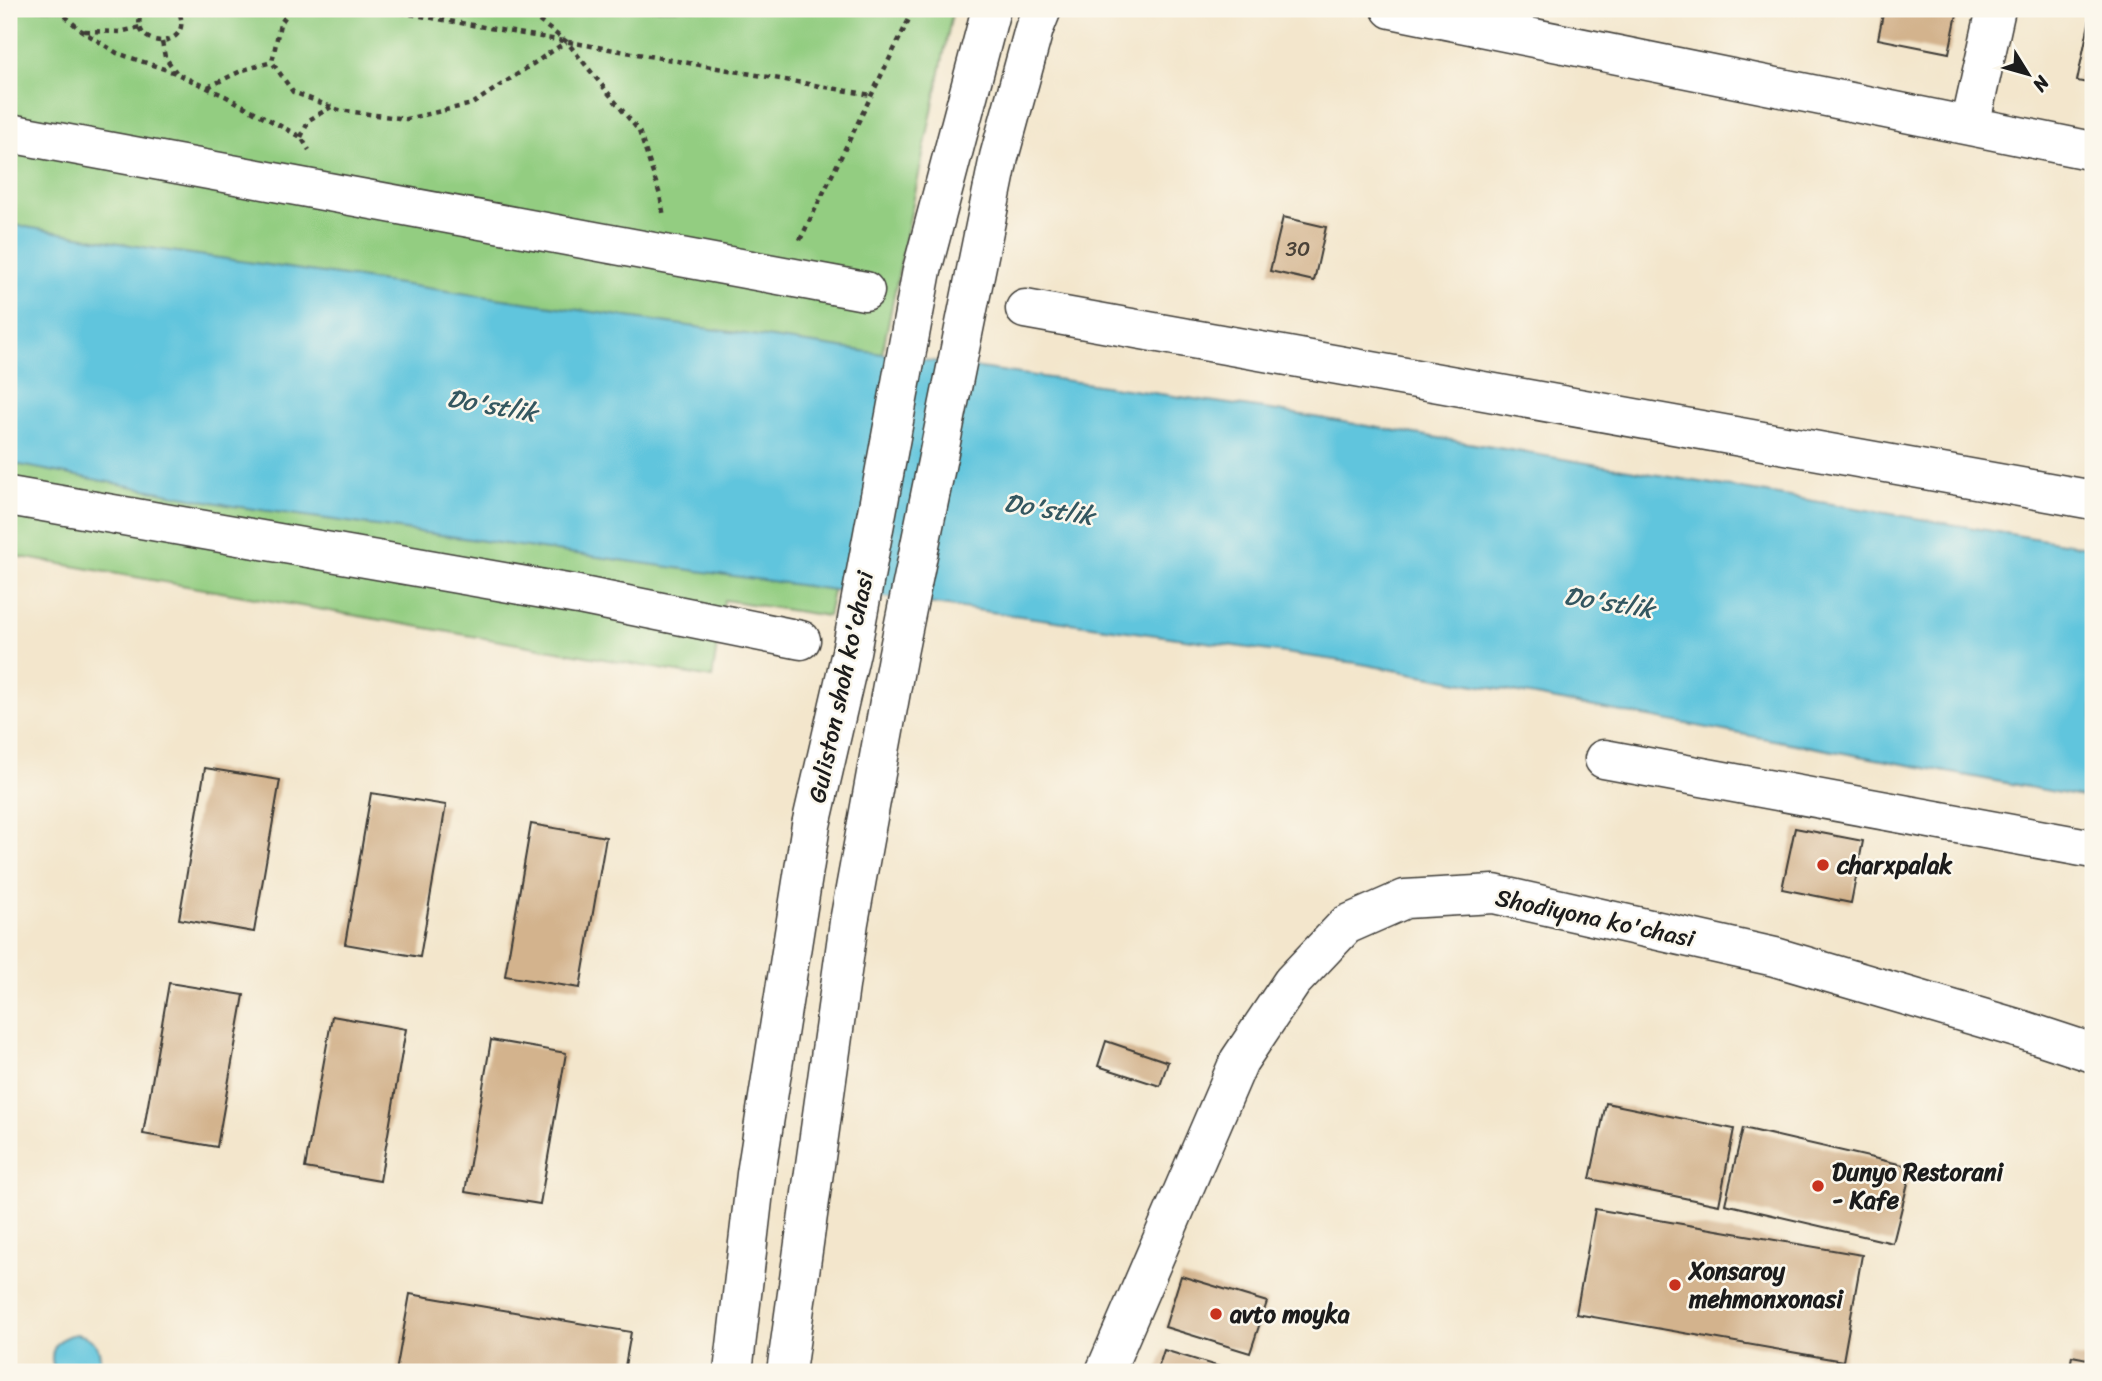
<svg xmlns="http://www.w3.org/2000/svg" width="2102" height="1381" font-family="Sriracha,sans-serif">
	<rect width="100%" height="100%" fill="#fbf7ec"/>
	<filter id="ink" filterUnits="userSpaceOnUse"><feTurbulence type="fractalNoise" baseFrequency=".0143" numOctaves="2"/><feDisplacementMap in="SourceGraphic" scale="14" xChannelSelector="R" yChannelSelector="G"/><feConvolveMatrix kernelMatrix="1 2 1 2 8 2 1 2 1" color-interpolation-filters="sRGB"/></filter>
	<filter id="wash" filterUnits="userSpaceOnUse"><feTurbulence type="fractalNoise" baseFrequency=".00686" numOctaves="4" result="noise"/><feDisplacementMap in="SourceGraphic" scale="28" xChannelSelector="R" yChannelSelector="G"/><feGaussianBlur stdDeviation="1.57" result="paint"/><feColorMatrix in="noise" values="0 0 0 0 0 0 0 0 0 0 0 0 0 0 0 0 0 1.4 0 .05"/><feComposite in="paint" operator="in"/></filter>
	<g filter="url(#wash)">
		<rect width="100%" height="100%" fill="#f3e6cc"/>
		<!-- green -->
		<path fill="#93cd81" stroke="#58744e" stroke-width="2" d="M9,9h944l-125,607 -104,-16 -12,78 -703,-123z"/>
		<!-- water -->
		<path fill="#60c5dd" stroke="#3e707c" stroke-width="2" d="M9,224l134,23 1135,164 815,137v251l-737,-136 -1123,-157 -224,-43z
			M76,1334c21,3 28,18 22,37l-42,1c-10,-19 0,-35 20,-38z"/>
		<g id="blocks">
			<!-- building -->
			<path fill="#d3b38d" d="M1714,9h29l-1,6z
				M1884,9h74l-9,44 -71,-14z
				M2092,9h1v75l-16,-3z
				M1283,217l43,10 -12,54 -44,-10z
				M205,768l75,12 -26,152 -75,-13z
				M371,793l75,12 -26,152 -75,-13z
				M531,824l75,13 -26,151 -75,-12z
				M1795,828l68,13 -12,62 -69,-14z
				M169,983l75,12 -27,152 -74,-13z
				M332,1016l74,13 -26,152 -75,-13z
				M491,1040l75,13 -26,151 -75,-12z
				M1106,1041l62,21 -8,24 -62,-20z
				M1606,1103l128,26 -15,76 -129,-26z
				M1743,1128l169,39 -19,76 -168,-39z
				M1595,1209l267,46 -19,106 -267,-47z
				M1181,1276l86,26 -17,51 -85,-26z
				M410,1294l221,38 -7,40h-228z
				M1164,1350l66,20 -1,2h-72z
				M2072,1356l21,4v12h-24z"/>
		</g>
	</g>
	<g filter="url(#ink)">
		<use href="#blocks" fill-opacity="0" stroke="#3c3a36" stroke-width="2"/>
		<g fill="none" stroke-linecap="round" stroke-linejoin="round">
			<defs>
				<path id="minor" d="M1391,9l702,142
					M1970,126l26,-117
					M9,133l856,158
					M1025,309l1068,191
					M9,496l569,99 223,45
					M1604,759l489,90
					M1105,1372l134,-311 53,-79 54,-57 59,-26 89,-5 281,63 248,73 70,23"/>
				<path id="major" d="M733,1372l23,-198 55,-349 40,-173 71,-382 69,-261
					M786,1372l63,-450 48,-264 102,-501 35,-128 8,-20"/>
			</defs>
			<!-- minor casing -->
			<use href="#minor" stroke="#3c3a36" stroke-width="41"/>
			<!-- major casing -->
			<use href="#major" stroke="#3c3a36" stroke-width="41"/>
			<!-- path -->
			<path stroke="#3c3a36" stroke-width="4.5" stroke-dasharray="5 5" stroke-linecap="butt" d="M58,9l21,20 38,24 56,19 54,25 74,40 8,13
				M143,9c-21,41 55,44 35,0
				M291,9l-11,15 -8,38 21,30 46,18 67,9 66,-15 94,-62
				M381,9l490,86
				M523,9l44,33 72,89 21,64 4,22
				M85,31l35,1 20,-5
				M162,42l3,15 11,15
				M208,87l35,-17 29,-8
				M301,137l8,-17 22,-13
				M800,240l114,-231"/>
			<!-- minor -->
			<use href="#minor" stroke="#fff" stroke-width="38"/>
			<!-- major -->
			<use href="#major" stroke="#fff" stroke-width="38"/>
		</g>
	</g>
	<!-- markers -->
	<g fill="#c8321e" stroke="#fbf7ec" stroke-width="2.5">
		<circle cx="1823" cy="865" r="7"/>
		<circle cx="1818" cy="1186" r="7"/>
		<circle cx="1675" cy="1285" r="7"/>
		<circle cx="1216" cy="1314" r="7"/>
	</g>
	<g text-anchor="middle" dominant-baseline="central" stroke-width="5" stroke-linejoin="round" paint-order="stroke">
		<!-- number labels -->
		<g font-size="21" fill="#4a4238">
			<text x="1298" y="249">30</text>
		</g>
		<!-- street labels -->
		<g font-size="24" fill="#1c1c1c" stroke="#fbf7ec">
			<text transform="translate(841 687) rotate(-78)">Guliston shoh ko'chasi</text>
			<text transform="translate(1595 918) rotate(12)">Shodiyona ko'chasi</text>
		</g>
		<!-- poi labels -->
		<g font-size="24" font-weight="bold" fill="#1c1c1c" stroke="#fbf7ec" text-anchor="start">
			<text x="1837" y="865">charxpalak</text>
			<text x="1832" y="1172">Dunyo Restorani<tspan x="1832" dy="28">- Kafe</tspan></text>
			<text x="1689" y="1271">Xonsaroy<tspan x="1689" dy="28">mehmonxonasi</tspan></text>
			<text x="1230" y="1314">avto moyka</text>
		</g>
		<!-- water labels -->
		<g font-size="26" font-style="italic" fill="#345760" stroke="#fbf7ec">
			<text transform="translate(492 405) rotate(10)">Do'stlik</text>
			<text transform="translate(1049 509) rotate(9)">Do'stlik</text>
			<text transform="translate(1609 602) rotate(9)">Do'stlik</text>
		</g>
	</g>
	<!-- margin -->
	<rect width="2102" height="1381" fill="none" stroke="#fbf7ec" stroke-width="35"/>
	<!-- north arrow -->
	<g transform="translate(2028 74) rotate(127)" stroke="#fbf7ec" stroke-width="5" paint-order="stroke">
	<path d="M0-5L12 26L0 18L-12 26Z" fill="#1c1c1c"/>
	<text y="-10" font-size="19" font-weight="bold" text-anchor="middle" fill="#1c1c1c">N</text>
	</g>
</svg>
